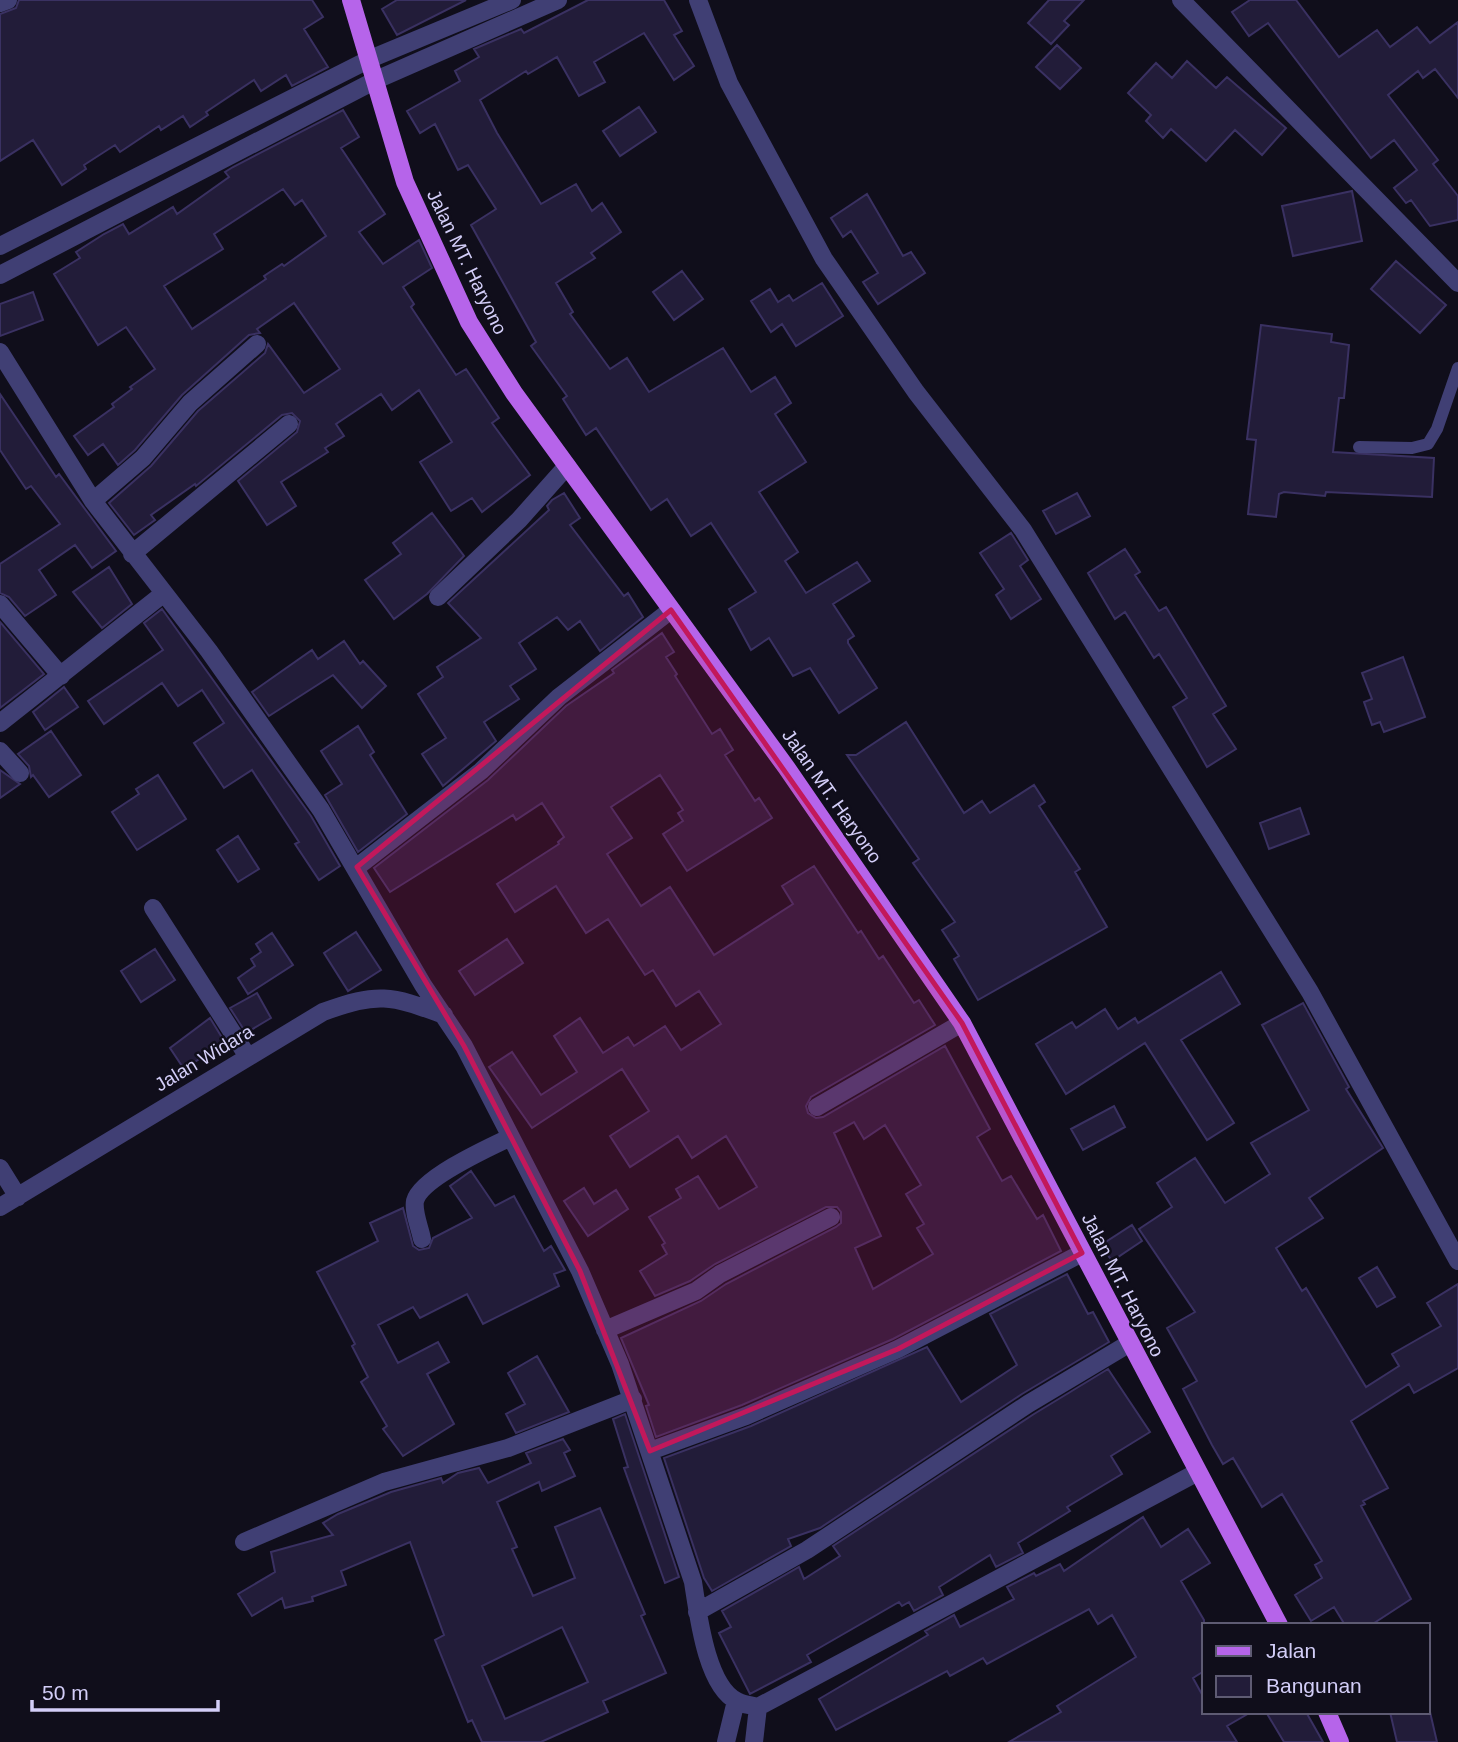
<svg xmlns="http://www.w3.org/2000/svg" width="1458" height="1742" font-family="Helvetica,sans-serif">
	<rect width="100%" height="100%" fill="#100e1b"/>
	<!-- building -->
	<path fill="#221c39" stroke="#3a3162" stroke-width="2" fill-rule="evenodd" d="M19,0h293l11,17 -19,12 24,38 -36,19 -6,-11 -25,16 -7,-11 -48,32 2,3 -18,12 -7,-11 -22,14 -2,-4 -39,26 -5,-7 -31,20 2,4 -24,16 -29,-45 -33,21v-147l16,-6z
		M397,0h69l-69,35 -15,-26z
		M588,0h76l18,31 -8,4 20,31 -20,14 -30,-47 -50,29 11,20 -26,14 -22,-39 -29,17 -2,-3 -46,29 17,33 44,71 35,-20 16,27 10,-8 19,29 -30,21 4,5 -39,25 17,29 -3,2 40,55 17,-11 22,34 74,-44 28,44 24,-15 16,26 -16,11 31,48 -47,30 39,60 -13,9 21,32 51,-31 13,19 -37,23 21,32 -6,4v3l29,45 -38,25 -29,-45 -17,8 -24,-38 -18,12 -22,-41 27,-17 -45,-69 -20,13 -24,-37 -16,11 -55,-82 -10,7 -23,-36 4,-3 -36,-50 5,-4 -65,-117 25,-16 -28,-44 -10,5 -23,-46 -15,9 -13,-22 53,-30 -5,-10 24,-14 -5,-8 47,-20 3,4z
		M1049,0h35l-20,21 5,4 -18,19 -23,-21z
		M1250,0h46l43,57 38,-27 13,17 27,-20 13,16 28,-21v76l-23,-29 -12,9 -5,-7 -30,24 50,65 -5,4 25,32v24l-28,6 -19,-26 -5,3 -12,-15 23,-18 -23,-30 -23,18 -103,-135 -19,13 -17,-24z
		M1057,45l24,23 -21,21 -24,-22z
		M1187,61l29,27 11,-11 59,51 -24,27 -27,-25 -29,31 -35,-32 -8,9 -17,-17 5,-6 -23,-22 28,-30 16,15z
		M639,107l17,25 -36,24 -17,-25z
		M343,110l16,27 -18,11 44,66 -26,18 24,32 36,-24 13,28 -29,19 11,17 -3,3 45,68 10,-6 33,49 -7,5 38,52 -48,37 -10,-14 -21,13 -31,-49 32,-20 -33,-52 -27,20 -11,-16 -45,30 8,12 -19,12 3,4 -47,30 15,24 -29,19 -29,-44 59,-49 3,-11 -8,-8 -10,2 -86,71 -1,-2 -44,31 4,5 -21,15 -25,-32 42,-37 47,-55 67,-58 3,-9 36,49 36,-24 -46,-66 -37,26 3,4 -11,2 -67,60 -47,55 -17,15 -15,-21 -15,11 -14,-19 40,-29 -2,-3 20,-15 -2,-2 25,-18 -29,-42 -28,18 -44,-71 26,-16 -4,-6 28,-18 19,-10 6,10 44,-27 4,7 52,-37 -4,-5 8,-5zM283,189l12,16 7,-5 24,36 -42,30 -2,-2 -18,12 2,3 -74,50 -28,-43 59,-37 -9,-15z
		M1352,191l10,50 -69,15 -11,-50z
		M867,194l36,62 8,-4 14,21 -47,31 -15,-22 15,-9 -27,-42 -8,6 -12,-19z
		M1396,261l50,44 -26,28 -49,-44z
		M682,271l21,28 -29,21 -21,-28z
		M822,283l21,33 -47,30 -14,-22 -11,8 -20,-31 19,-12 8,13 11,-7 4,6z
		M33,292l10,28 -43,16v-32z
		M1261,325l71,9 -1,8 18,3 -5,53h-5l-6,54 101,6 -2,39 -106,-5 -1,4 -41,-4 -5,2 -3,23 -28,-3 8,-74 -9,-1z
		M0,394l56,83 3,-3 57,77 -24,17 -17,-23 -36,25 17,25 -31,21 -16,-19 -9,-4v-29l60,-40 -29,-38 -5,3 -26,-39z
		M564,493l16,25 -10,7 54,71 4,-3 15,24 -43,34 -20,-30 -12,9 -11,-13 -38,26 17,26 -26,17 9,13 -35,23 12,19 -53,45 -21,-32 24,-16 -28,-44 25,-17 -6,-10 44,-29 -33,-35 101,-93 -2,-4 5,-6z
		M1077,493l13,23 -34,18 -13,-23z
		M432,513l32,43 -37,38 -33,25 -29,-39 36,-26 -8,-11z
		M1011,533l17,27 -8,6 21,33 -30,20 -15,-24 8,-6 -24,-36z
		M1125,549l15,23 -5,3 24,36 7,-4 60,99 -13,8 23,35 -29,18 -34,-60 14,-9 -28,-44 -5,4 -29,-46 -10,7 -27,-46z
		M109,567l23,37 -30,24 -29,-36z
		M162,609l149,207 29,50 -21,14 -24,-36 4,-2 -47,-72 -28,18 -30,-45 30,-20 -22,-33 -24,16 -16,-23 -58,41 -16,-23 75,-51 -19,-27z
		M0,622l44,52 -44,34z
		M662,633l12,19 -8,5 11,17 -2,2 37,58 8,-5 13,21 -8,5 30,46 4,-3 13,20 -85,53 -24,-37 20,-13 -5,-8 5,-3 -23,-35 -49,32 21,31 -25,16 34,52 29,-19 44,68 79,-51 -11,-18 32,-20 44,67 3,-2 18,28 4,-3 31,47 5,-3 16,25 -124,72 -5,9 2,7 8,5 7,-1 122,-71 45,83 -13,8 25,44 9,-5 26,43 6,-4 18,36 -168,88 -151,66 -86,32 -10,-31 3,-1 -28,-67 80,-37 25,-17 110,-57 5,-4v-11l-4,-5h-11l-111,57 -25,17 -35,15 -15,-25 27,-17 -5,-9 3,-2 -16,-26 32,-19 -5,-9 22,-13 21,33 38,-22 -31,-51 -34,22 -14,-22 -48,31 -20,-31 39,-25 -27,-42 -90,59 -43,-61 23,-15 29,43 36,-23 -23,-36 26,-18 23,35 25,-16 6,9 31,-20 16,24 40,-26 -22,-33 -23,15 -23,-36 -8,5 -37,-56 -22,14 -30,-47 -41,26 -18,-28 62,-40 -1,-2 6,-5 -22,-34 -26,17 -3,-5 -123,77 -16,-24 114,-88 78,-74 48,-33 -2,-3zM854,1122l10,17 21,-14 36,60 -15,9 18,30 -7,4 16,26 -60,35 -18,-41 26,-12 -47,-103z
		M344,641l16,23 3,-3 23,25 -24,22 -29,-33 -64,41 -17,-24 60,-42 6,9z
		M1403,657l22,60 -41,15 -4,-10 -8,3 -8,-23 8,-3 -10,-26z
		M64,687l14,20 -33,23 -12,-18z
		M906,722l58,91 18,-12 8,12 44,-28 11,17 -6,4 41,63 -5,3 32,55 -129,73 -24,-41 5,-3 -17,-26 13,-8 -42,-59 6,-4 -72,-104h9z
		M358,726l16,26 -4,3 37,59 -49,38 -33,-57 17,-11 -21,-33z
		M51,731l30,44 -32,22 -16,-22 -2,2 -2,-11 -11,-12z
		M0,770l20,14 -20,14z
		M158,775l28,44 -49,31 -25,-38 27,-18 -3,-5z
		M1300,808l9,26 -40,15 -9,-26z
		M238,836l21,33 -21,13 -21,-32z
		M356,932l25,38 -33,21 -24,-38z
		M272,933l21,32 -45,29 -10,-16 17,-12 -4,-7 10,-7 -5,-8z
		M507,939l16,24 -48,32 -16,-24z
		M155,949l20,31 -34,22 -20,-31z
		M1221,972l19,32 -59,36 53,83 -27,17 -62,-97 -79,51 -30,-50 36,-22 4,6 29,-19 13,20 17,-11 3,5z
		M257,993l14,25 -25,15 -16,-25z
		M1303,1003l46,84 -3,2 37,59 -74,50 14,20 -47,30 26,43 4,-3 60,99 33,-21 -7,-12 49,-28 -14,-23 31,-19v84l-44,25 -5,-9 -58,37 37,67 -25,13 2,3 -4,2 50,93 -40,26h-26l-11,-18 -23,14 -16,-26 27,-17 -7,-13 7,-4 -40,-67 -20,13 -29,-49 -10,6 -11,-19 -29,-56 14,-8 -30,-53 28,-16 -56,-83 33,-22 -15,-24 38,-25 30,45 45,-29 -19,-31 58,-33 -47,-85z
		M210,1018l19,31 -18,11 -4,-6 -23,15 -14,-21z
		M1114,1106l11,21 -42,23 -12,-21z
		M471,1171l24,35 19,-10 30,55 7,-5 14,24 -11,4 5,12 -76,38 -16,-30 -47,24 -7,-11 -35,18 20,38 40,-21 11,20 -22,12 27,50 -51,32 -20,-27 4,-3 -26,-44 7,-5 -16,-31 3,-2 -38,-72 61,-31 -8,-18 33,-15 10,38 6,4 10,-2 4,-10 39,-20 -22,-32z
		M584,1188l10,16 22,-14 12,19 -40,27 -24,-35z
		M1132,1225l10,16 -30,20 -11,-16z
		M1377,1267l18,30 -18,10 -18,-29z
		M1067,1274l21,40 5,-2 16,30 -87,52 -202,134 -32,11 3,7 -79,45 -8,-13 -40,-120 87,-32 176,-79 34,55 56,-37 -27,-51z
		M537,1356l32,56 -53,21 -10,-19 19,-10 -17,-31z
		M1108,1369l42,63 -39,24 11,18 -55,33 3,4 -52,32 5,10 -27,14 -6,-12 -51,32 4,8 -29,16 -5,-9 -7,4 -3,-4 -92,53 4,7 -61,32 -31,-61 12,-6 -9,-16 77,-44 5,12 36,-23 -7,-10 201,-132z
		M625,1414l54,163 -14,6 -41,-115 4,-1 -15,-48z
		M563,1439l7,11 -6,3 11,23 -33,15 -3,-9 -42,20 20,45 -5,2 21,47 42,-18 -20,-51 45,-19 45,106 -4,2 25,57 -63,28 5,11 -67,30h-59l-10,-22 -4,2 -33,-82 9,-5 -34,-93 -69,29 5,14 -34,12 1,4 -28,7 -3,-10 -30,18 -14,-22 37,-22 -4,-20 62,-17 -10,-12 15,-9 53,-22 50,-14 2,5 15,-10 21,-5 9,15 43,-20 -5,-10zM562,1627l26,55 -83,37 -23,-53z
		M1143,1517l18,30 27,-18 22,34 -29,18 23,39v51l-11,7 11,20v14h47l-24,14 10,16h-228l52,-30 -4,-6 79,-49 -24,-42 -14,9 -9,-15 -102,55 -4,-6 -33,18 -3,-5 -111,59 -17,-31 109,-64 -3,-4 29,-16 6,12 54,-28 -7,-12 27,-14 2,3 24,-12 4,7z
		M1266,1712h40l17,30h-39z
		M1390,1712h40l7,30h-40z"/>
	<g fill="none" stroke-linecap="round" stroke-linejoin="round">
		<!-- service -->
		<path stroke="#403f74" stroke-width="12" d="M1359,447l53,1 16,-4 9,-15 21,-61"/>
		<!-- minor -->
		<path stroke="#403f74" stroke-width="18" d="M698,0l31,83 95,176 92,133 107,138 287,462 148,269
			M1181,0l277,283
			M0,3l8,-3
			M0,246l370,-187 142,-59
			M0,275l376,-195 182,-80
			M0,352l93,149 116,150 112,159 102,175 41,61 116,225 40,93 73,218c5,31 13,104 44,119 6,4 14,4 21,6l438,-234
			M93,501l50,-43 47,-55 67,-59
			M132,554l157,-130
			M438,597l81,-77 48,-54
			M0,604l61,72
			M0,723l163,-129
			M0,751l20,22
			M357,867l124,-96 78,-74 112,-87
			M153,908l95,149
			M817,1107l145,-84
			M0,1168l18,29
			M0,1207l323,-195c55,-20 67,-17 121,3
			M422,1239c-2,-11 -9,-27 -7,-38 6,-23 75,-54 96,-64
			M605,1330l91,-39 24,-17 111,-57
			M650,1451l96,-35 152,-67 184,-96
			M244,1542l140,-60 124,-34 125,-49
			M697,1612l110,-62 221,-146 102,-61
			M726,1742l10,-41
			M754,1742l4,-35"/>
		<!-- primary -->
		<path stroke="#b664ea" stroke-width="18" d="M351,0l54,182 64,140 45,71 272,374 176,256 317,602
			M1327,1712l13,30"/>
	</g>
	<!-- marked area -->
	<path fill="#c2185b" fill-opacity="0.2" stroke="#c2185b" stroke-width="5" stroke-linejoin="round" d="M671,610l291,413 120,230 -184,96 -248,102 -70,-180 -116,-225 -107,-179z"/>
	<g text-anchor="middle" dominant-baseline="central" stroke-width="5" stroke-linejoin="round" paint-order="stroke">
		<!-- street labels -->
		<g font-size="19" fill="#d3cef8" stroke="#100e1b">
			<text transform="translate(467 262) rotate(64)">Jalan MT. Haryono</text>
			<text transform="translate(832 796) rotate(55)">Jalan MT. Haryono</text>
			<text transform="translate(204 1058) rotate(-31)">Jalan Widara</text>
			<text transform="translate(1123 1285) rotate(63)">Jalan MT. Haryono</text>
		</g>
	</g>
	<!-- legend -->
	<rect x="1202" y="1623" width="228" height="91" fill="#100e1b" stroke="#5e5b73" stroke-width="2"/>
	<rect x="1216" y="1646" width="35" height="10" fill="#b664ea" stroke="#5e5b73" stroke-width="2"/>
	<text x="1266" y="1658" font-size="21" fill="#d3cef8">Jalan</text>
	<rect x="1216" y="1676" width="35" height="21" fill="#221c39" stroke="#5e5b73" stroke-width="2"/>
	<text x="1266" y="1693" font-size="21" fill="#d3cef8">Bangunan</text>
	<!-- scale -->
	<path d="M32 1700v10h186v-10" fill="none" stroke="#d3cef8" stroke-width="3.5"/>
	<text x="42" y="1700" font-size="21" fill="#d3cef8" stroke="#100e1b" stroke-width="5" paint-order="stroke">50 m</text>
</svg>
